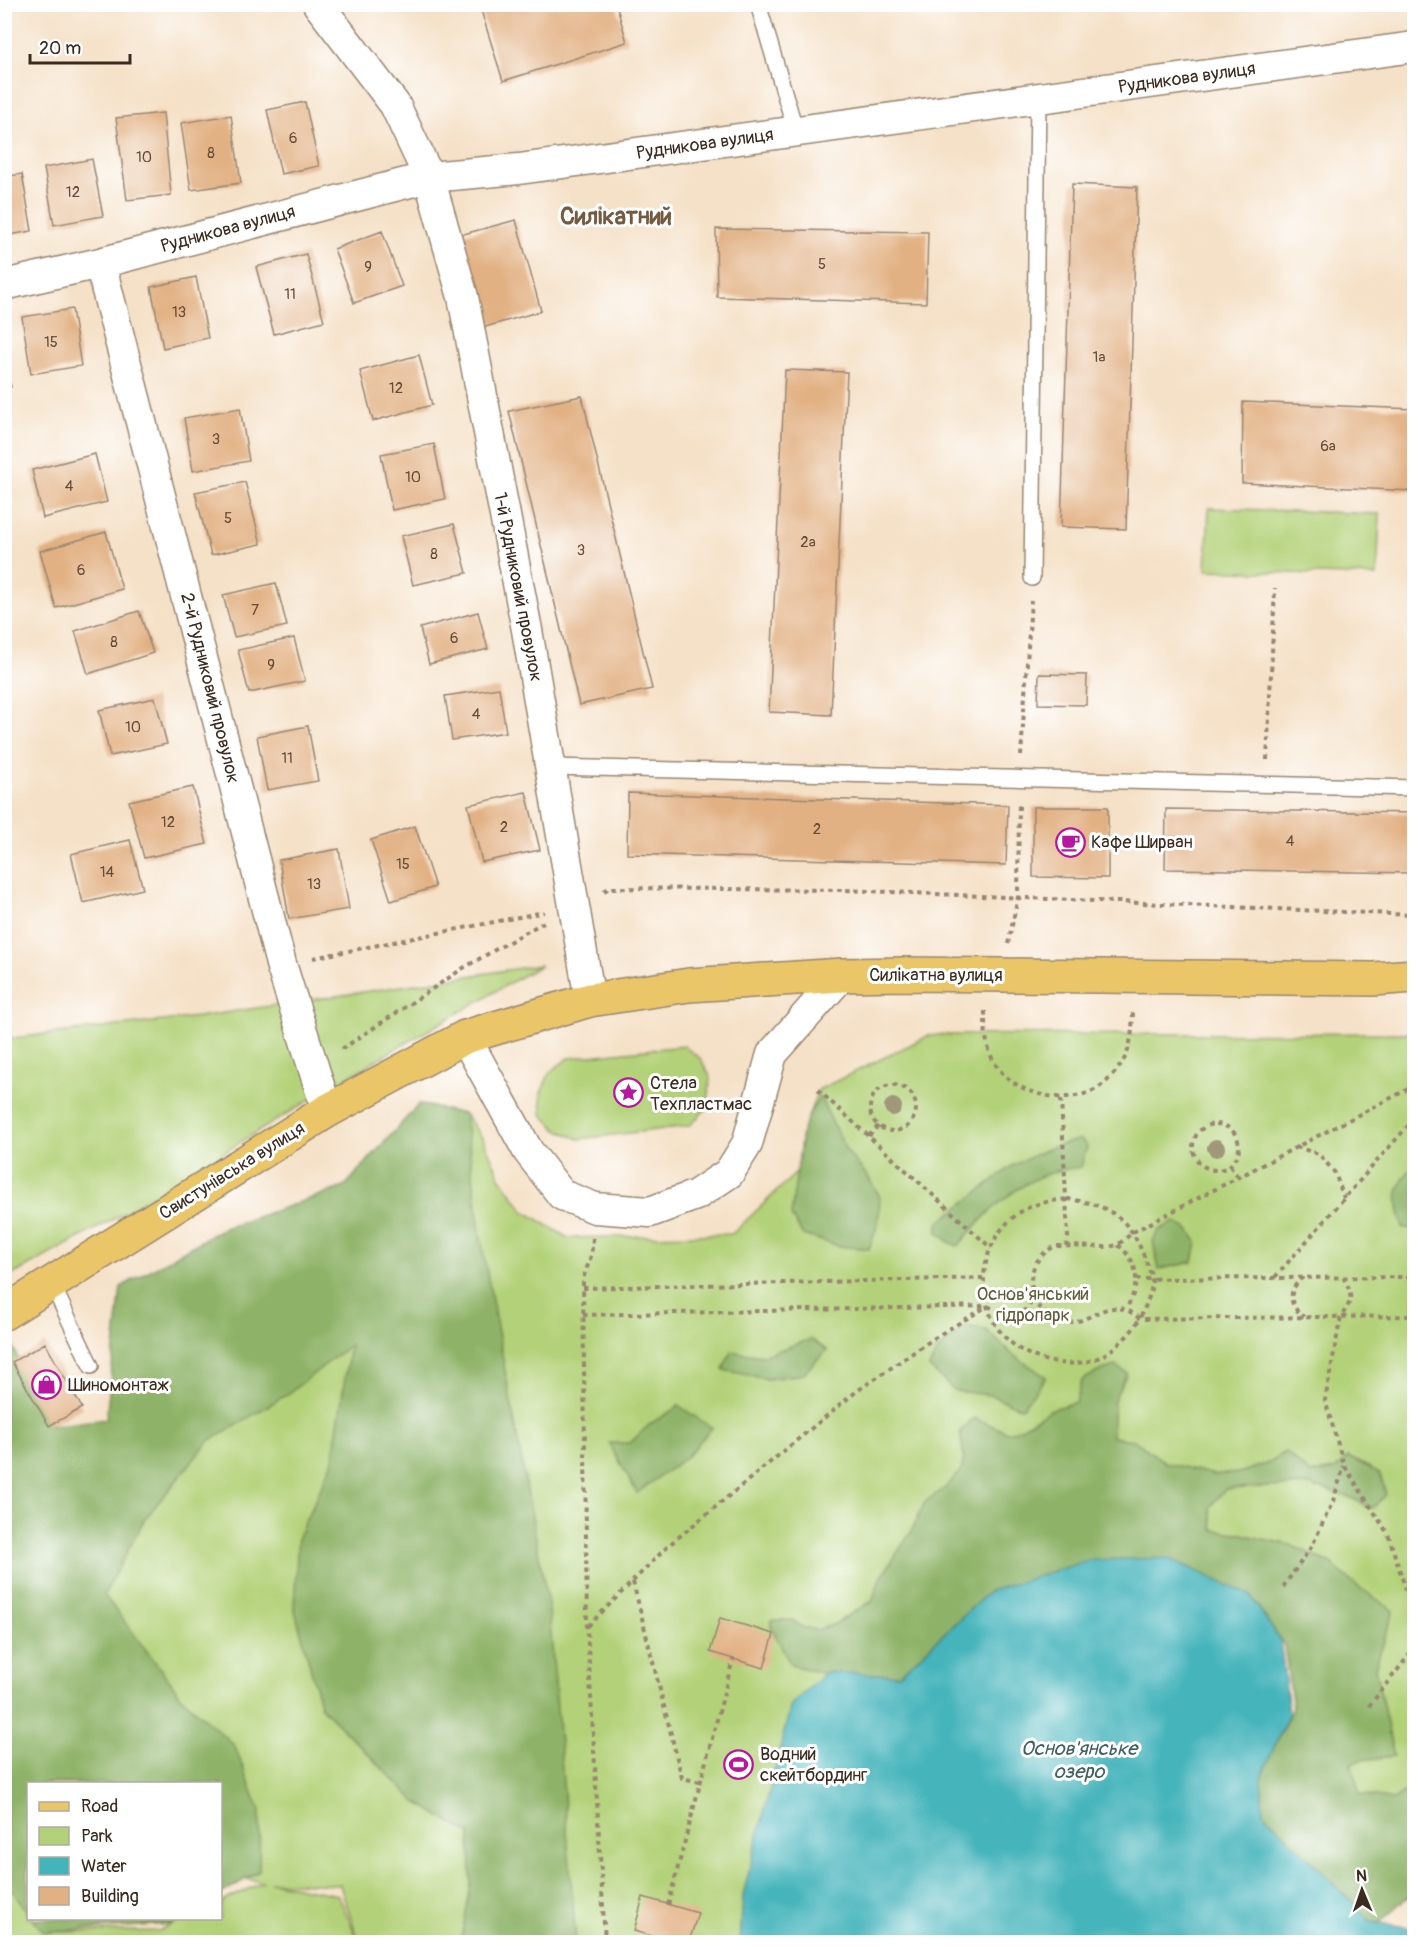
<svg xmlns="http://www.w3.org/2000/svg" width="1419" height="1947" font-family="Pangolin,sans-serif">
	<rect width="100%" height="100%" fill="#fff"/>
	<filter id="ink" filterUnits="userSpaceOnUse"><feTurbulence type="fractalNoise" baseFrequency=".0167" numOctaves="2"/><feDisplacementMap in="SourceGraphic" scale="12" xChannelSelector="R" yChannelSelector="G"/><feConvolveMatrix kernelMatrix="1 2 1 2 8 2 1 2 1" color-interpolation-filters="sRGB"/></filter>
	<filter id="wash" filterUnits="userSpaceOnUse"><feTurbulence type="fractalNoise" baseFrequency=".008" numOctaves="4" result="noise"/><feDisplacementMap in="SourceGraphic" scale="24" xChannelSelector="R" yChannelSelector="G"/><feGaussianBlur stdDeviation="1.35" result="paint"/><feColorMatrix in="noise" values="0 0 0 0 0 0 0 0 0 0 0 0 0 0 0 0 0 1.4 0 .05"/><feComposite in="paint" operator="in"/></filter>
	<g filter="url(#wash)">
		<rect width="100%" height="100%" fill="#f5e1c7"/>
		<!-- green -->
		<path fill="#b3d178" stroke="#777e4b" stroke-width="1.5" fill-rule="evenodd" d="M1209,508l171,6 -3,62 -171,-6z
			M541,965l-197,114 -218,133 -121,67v-240l193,-22z
			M1414,1033v866l-38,-6 -88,-284 -119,-55 -270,121h-22l-123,267h-749l-1,-80 24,43v13l8,1 7,13 115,-1 26,-12 36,-1 1,-16 42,-20 -33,-6 -10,-92 -170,-170 106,-164 325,-210 -16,-126 18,25 17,38 24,34 44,27 164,-4 66,-63 4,-38 16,-43 112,-55zM270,1882l70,3 19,57 -21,-47z
			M684,1046l17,13 9,18 -2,30 -19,19 -110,13 -23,-10 -14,-15 -1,-21 9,-21 19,-14z"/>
		<!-- forest -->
		<path fill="#8eb368" stroke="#646e43" stroke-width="1.5" d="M820,1097l26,53 22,27 12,20 -2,27 -9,25 -30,-3 -36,-11 -12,-19 11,-83 7,-19z
			M419,1104l46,10 16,126 68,369 27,333h-115l10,-58 -1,-50 -54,-32 -95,-95 -27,-100 4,-70 34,-73 18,-119 -62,49 -79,47 -65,79 -40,75 80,105 50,45 26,66 -1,60 -38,23 -1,-110h-192v129l-23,-32v-531l7,-5 37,81 57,-7 15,-132 101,-58 122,-42z
			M1081,1139l6,8 -6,20c-9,1 -19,2 -28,5 -39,12 -69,43 -95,74l-9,-4 -11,-10v-9l74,-57 40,-19z
			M1414,1165v64l-11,-1c-8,-29 -10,-40 11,-63z
			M1174,1222l15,8 8,12 -4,20 -34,7 -6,-28 6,-11z
			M965,1327l21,3 26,24 34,23 -24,31 -32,-13 -35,-4 -26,-24 8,-16z
			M811,1339l16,11 -24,24 -36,5 -44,-9 8,-19 31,5z
			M1115,1366l12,7 -13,27 -2,37 22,3 32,23 49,12 24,-2 27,-9 20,-12 24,22 25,-4 13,-13 32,16 6,22 -14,13 -23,-11 -40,-12 -84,4 -15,18 3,23 24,3 53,12 42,19 18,17 44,30 -19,57 19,88 -33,4 -10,4 9,30 33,6 21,-14v105l-39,36 -112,-114 -5,-32 35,-74 -9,-62 -34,-50 -260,-4 -91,84 -77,-2 -31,-8 -20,-38v-7h20l11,7 14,3 17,-5 39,-24 8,-22 31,-47 14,-30 20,-14 16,-17 3,-13 -4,-26 14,-14 33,14 13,-3 30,-19 26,-8 6,-22 20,-10z
			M679,1406l33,22 -26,29 -49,36 -28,-50h21l20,-19z
			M33,1919h148l-8,5 -130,8z"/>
		<!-- water -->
		<path fill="#44b4bb" stroke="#406f6c" stroke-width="1.5" d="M1168,1558l82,37 30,45 9,73 -28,65 2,35 109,109 42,6v14h-674l3,-47 48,-190 35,-33 73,3 91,-84 99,-31z"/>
		<g id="blocks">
			<!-- building -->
			<path fill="#e2b183" d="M479,4h137l11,38 -124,39z
				M305,102l14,64 -38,8 -14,-64z
				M163,113l8,82 -44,5 -11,-82z
				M231,115l10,68 -50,7 -10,-67z
				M92,159l11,57 -49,9 -10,-57z
				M22,174l10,57 -28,5v-59z
				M1072,184l65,3 -11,342 -65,-2z
				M516,220l25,91 -56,16 -25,-92z
				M716,229l212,3 -2,71 -209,-6z
				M382,231l20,55 -48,17 -20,-54z
				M306,254l18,67 -50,13 -18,-67z
				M196,277l12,61 -45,10 -12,-61z
				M72,309l9,57 -50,8 -9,-57z
				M419,355l13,50 -59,16 -13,-50z
				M4,363l7,24 -7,2z
				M785,370l62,2 -16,343 -62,-3z
				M582,396l70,293 -73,16 -70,-294z
				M1243,402l171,7v82l-172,-8z
				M240,408l9,53 -56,10 -9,-53z
				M434,444l11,55 -53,11 -11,-56z
				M95,454l12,48 -64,16 -11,-48z
				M245,482l16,62 -50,11 -16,-63z
				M454,524l13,49 -54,12 -12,-49z
				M106,532l16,57 -66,19 -16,-57z
				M276,583l11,43 -53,11 -11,-42z
				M139,611l14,42 -65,21 -13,-43z
				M478,612l10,37 -59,15 -9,-36z
				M294,638l11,43 -56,12 -11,-43z
				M1039,674l48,1 -1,30 -48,-1z
				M499,688l7,44 -54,8 -7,-44z
				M155,698l12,46 -57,12 -11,-46z
				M308,726l10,55 -51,9 -10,-54z
				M193,787l14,57 -63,14 -15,-57z
				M526,792l14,58 -58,12 -14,-57z
				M628,793l380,12 -2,60 -379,-11z
				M1033,807h75v71l-75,-1z
				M1166,809l248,4v60l-249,-4z
				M415,826l20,61 -44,14 -20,-61z
				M130,840l13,49 -60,14 -12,-49z
				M339,849l10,60 -60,10 -10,-59z
				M45,1343l37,65 -33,18 -37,-64z
				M720,1618l54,16 -10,34 -54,-16z
				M643,1897l55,16 -9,29h-17l-38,-11z"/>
		</g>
	</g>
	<g filter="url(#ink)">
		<use href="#blocks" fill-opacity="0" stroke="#988672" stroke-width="1.5"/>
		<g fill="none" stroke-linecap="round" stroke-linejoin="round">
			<defs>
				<path id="lane" d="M758,4l38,128
					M1032,578l6,-479
					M551,767l863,21
					M52,1284l39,82"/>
				<path id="street" d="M318,4l77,101 34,72 34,120 64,333 63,370
					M100,263l181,701 46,147
					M4,285l96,-22 329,-86 90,-8 895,-122
					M465,1037l63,114 34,44 33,13 55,4 46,-17 33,-22 18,-29 25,-90 70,-79"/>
				<path id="primary" d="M4,1313l323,-202 138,-74 125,-37 99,-15 153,-10 64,-1 467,5 41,-3"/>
			</defs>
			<!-- lane casing -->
			<use href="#lane" stroke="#988672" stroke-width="18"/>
			<!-- street casing -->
			<use href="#street" stroke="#988672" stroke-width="33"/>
			<!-- primary casing -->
			<use href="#primary" stroke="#988672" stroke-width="36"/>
			<!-- path -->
			<path stroke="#988672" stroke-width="4" stroke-dasharray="4.5 4.5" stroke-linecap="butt" d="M1021,756l10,-155
				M1267,760l8,-172
				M604,891l5,-3 236,2 569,25
				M1008,944l10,-47 1,-95
				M313,958l231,-46
				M985,1011c0,17 0,33 8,49 18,33 64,45 97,32 13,-5 26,-19 33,-31 9,-14 9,-33 10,-49
				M342,1049l123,-82 79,-45
				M870 1108a23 23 0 1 1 46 0a23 23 0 1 1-46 0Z
				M818,1090l173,158
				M1061,1099l7,138 -2,9
				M1193 1147a23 23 0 1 1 46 0a23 23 0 1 1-46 0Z
				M869,1136l10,-11
				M1296,1147l23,7 16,19 9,25
				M1230,1166l8,11
				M1067,1199c16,2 32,5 47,15 19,13 26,32 34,52 1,4 4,9 4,13 1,14 -11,39 -19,50 -9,11 -19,20 -31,27 -33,17 -81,4 -103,-26 -26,-36 -18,-91 20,-117 14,-10 31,-12 48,-14z
				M593,1238l-2,18 -8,23 4,348 18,315
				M1118,1245c23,19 22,40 8,64
				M1275,1277l139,-158
				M1303,1277c-15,13 -16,27 1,40
				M1343,1277c10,17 10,24 -2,39l-16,84 19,65 44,69 26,81
				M1136,1279l278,-2
				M583,1288l400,-10
				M1031,1300c8,7 16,16 26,20 32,13 48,-32 83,-1l274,-3
				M583,1315l404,-9c17,7 40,16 46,-10 1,-5 -2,-9 -2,-14 0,-16 10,-30 25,-36l52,1 10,-2 15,-13 281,-146
				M633,1582l49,196 18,4
				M1283,1587l29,-41 21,-45 11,-35
				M588,1626l81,-81 188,-154 82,-56 47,-28
				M1369,1706l45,-57
				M668,1905l65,-246"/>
			<!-- lane -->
			<use href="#lane" stroke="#fff" stroke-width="15"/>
			<!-- street -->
			<use href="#street" stroke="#fff" stroke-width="30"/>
			<!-- primary -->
			<use href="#primary" stroke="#ebc669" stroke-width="33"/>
		</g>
		<!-- trees -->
		<g fill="#a29879">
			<circle cx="893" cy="1107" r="9"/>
			<circle cx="1216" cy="1148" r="9"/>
		</g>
	</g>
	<!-- icons -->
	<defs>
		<symbol id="cafe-ring" viewBox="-11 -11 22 22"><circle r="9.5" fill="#fff" stroke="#b5179e" stroke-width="1.5"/><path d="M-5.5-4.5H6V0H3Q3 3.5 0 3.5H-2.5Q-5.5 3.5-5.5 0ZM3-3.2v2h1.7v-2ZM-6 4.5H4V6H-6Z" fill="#b5179e"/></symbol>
		<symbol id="sight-ring" viewBox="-11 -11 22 22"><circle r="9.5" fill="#fff" stroke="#b5179e" stroke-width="1.5"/><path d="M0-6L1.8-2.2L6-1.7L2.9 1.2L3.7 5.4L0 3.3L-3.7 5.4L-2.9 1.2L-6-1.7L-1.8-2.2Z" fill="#b5179e"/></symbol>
		<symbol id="shop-ring" viewBox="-11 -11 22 22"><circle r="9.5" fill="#fff" stroke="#b5179e" stroke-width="1.5"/><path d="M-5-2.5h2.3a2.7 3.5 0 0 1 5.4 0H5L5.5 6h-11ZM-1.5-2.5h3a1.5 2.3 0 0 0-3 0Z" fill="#b5179e"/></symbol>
		<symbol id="stadium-ring" viewBox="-11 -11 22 22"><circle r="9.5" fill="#fff" stroke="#b5179e" stroke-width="1.5"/><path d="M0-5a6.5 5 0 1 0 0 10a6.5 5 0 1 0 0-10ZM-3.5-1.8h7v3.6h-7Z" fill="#b5179e"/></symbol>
	</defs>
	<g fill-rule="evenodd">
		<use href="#cafe-ring" x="1054" y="826" width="33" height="33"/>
		<use href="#sight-ring" x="612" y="1076" width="33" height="33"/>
		<use href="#shop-ring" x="30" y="1368" width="33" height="33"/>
		<use href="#stadium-ring" x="722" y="1748" width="33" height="33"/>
	</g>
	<g text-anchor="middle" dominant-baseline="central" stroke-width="6" stroke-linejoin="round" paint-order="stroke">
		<!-- number labels -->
		<g font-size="15" fill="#654c37">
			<text x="293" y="138">6</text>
			<text x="211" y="153">8</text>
			<text x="144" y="157">10</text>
			<text x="73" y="192">12</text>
			<text x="822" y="264">5</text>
			<text x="368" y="267">9</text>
			<text x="290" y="294">11</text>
			<text x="179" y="312">13</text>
			<text x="51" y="342">15</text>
			<text x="1099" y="357">1а</text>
			<text x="396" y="388">12</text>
			<text x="216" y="439">3</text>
			<text x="1328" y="446">6а</text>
			<text x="413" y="477">10</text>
			<text x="69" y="486">4</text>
			<text x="228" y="518">5</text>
			<text x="808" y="542">2а</text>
			<text x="581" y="550">3</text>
			<text x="434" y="554">8</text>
			<text x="81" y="570">6</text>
			<text x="255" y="610">7</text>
			<text x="454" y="638">6</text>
			<text x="114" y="642">8</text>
			<text x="271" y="665">9</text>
			<text x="476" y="714">4</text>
			<text x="133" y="727">10</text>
			<text x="287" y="758">11</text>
			<text x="168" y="822">12</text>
			<text x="504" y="827">2</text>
			<text x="817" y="829">2</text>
			<text x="1290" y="841">4</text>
			<text x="403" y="864">15</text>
			<text x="107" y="872">14</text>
			<text x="314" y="884">13</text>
		</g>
		<!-- street labels -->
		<g font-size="18" fill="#3b2a1e" stroke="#fff">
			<text transform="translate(1187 78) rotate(-8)">Рудникова вулиця</text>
			<text transform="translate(705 144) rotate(-8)">Рудникова вулиця</text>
			<text transform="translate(228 229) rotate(-15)">Рудникова вулиця</text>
			<text transform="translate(518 587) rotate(79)">1-й Рудниковий провулок</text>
			<text transform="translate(210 688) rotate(76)">2-й Рудниковий провулок</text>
			<text x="936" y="975">Силікатна вулиця</text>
			<text transform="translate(232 1171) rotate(-32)">Свистунівська вулиця</text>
		</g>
		<!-- poi labels -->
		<g font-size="18" fill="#3b2a1e" stroke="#fff" text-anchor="start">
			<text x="1091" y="842">Кафе Ширван</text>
			<text x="650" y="1083">Стела<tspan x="650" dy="21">Техпластмас</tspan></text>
			<text x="68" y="1385">Шиномонтаж</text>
			<text x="760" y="1754">Водний<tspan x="760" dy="21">скейтбординг</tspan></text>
		</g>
		<!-- park labels -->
		<g font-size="18" fill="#5f5c39" stroke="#fff">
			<text x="1033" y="1294">Основ'янський<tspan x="1033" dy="21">гідропарк</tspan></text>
		</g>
		<!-- water labels -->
		<g font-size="20" font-style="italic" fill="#3f615d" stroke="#fff">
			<text x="1079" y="1748">Основ'янське<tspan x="1079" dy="23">озеро</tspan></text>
		</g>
		<!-- district labels -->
		<g font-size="24" font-weight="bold" fill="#755941" stroke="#fff">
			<text x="616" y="216">Силікатний</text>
		</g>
	</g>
	<!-- margin -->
	<rect width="1419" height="1947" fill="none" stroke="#fff" stroke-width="24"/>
	<!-- legend -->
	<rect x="27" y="1782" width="195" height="138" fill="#ffffff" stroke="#b1aaa5" stroke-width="1.5"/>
	<rect x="39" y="1802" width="30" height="9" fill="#ebc669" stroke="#b1aaa5" stroke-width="1.5"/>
	<text x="81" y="1812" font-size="18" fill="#3b2a1e">Road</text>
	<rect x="39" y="1827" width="30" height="18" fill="#b3d178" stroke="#b1aaa5" stroke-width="1.5"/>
	<text x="81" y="1842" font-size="18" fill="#3b2a1e">Park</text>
	<rect x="39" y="1857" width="30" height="18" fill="#44b4bb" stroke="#b1aaa5" stroke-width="1.5"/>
	<text x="81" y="1872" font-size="18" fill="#3b2a1e">Water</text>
	<rect x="39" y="1887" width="30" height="18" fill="#e2b183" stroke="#b1aaa5" stroke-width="1.5"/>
	<text x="81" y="1902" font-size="18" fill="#3b2a1e">Building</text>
	<!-- north arrow -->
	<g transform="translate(1362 1890) rotate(358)" stroke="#ffffff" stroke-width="4.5" paint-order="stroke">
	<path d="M0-4.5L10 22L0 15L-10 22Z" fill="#3b2a1e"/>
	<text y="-9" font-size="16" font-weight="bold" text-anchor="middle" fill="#3b2a1e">N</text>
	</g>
	<!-- scale -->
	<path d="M30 54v9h100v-9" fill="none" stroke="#3b2a1e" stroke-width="3"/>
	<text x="39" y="54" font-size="18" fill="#3b2a1e" stroke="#ffffff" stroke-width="4.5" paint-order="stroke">20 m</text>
</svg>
